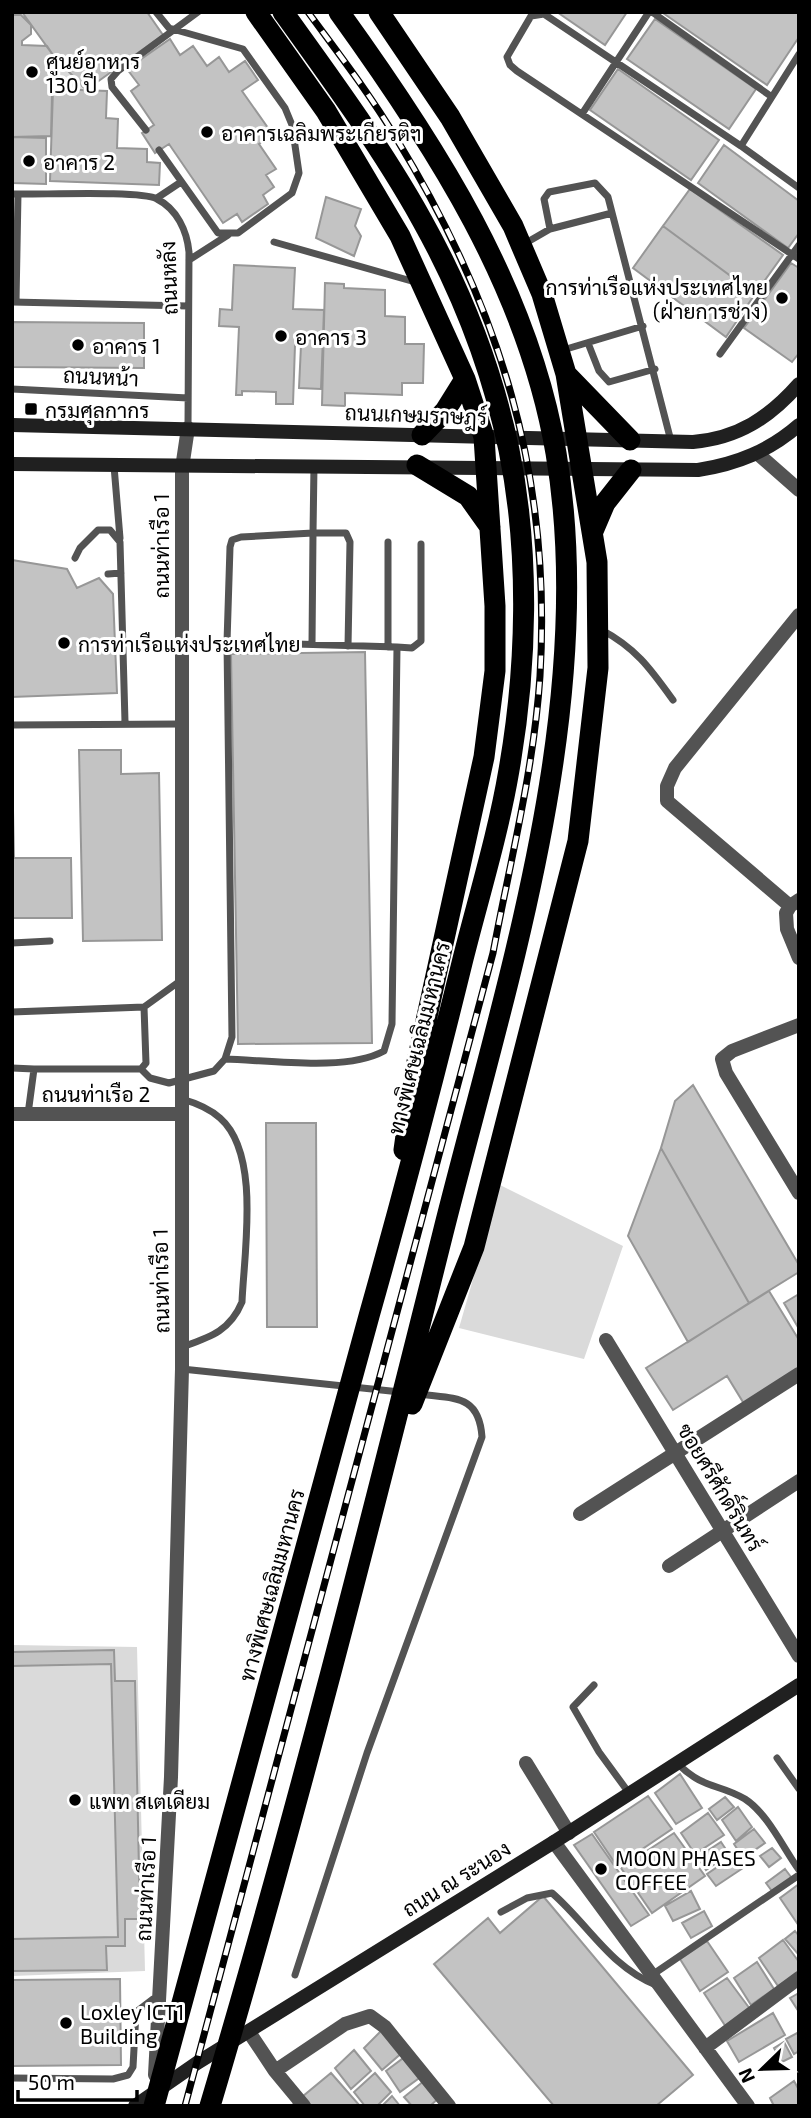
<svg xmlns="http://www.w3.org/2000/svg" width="811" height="2118" font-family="'Exo 2',Sarabun,sans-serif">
	<rect width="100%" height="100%" fill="#fff"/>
	<!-- green -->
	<path fill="#dadada" d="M53,55l33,35 -33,-1z
		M500,1185l123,61 -39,113 -125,-31z
		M12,1645l125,2 8,324 -133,5z"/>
	<!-- building -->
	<path fill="#c3c3c3" stroke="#979797" stroke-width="2" d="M22,12h125l16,23 -77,55 -33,-35z
		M557,12h70l-22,33z
		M799,12v25l-32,48 -104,-72z
		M12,15h9l10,10v9l-9,7v4l25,1 6,9 -2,81 -39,1z
		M655,19l101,70 -27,40 -102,-70z
		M170,39l10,16 13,-9 14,20 12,-9 10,15 16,-11 13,19 -16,11 31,44 -14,9 17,25 -10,6 8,12 -11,8 5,9 -26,18 -5,-8 -14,9 -54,-79 -14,9 -13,-20 12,-8 -23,-34 8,-6 -12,-16z
		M618,69l101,71 -28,40 -101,-70z
		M53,89l54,2 -1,27 12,1 -1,29 30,1v13l13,1 -1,22 -109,-4z
		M12,137l34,1v46l-34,-1z
		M724,145l75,56v32l-11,15 -90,-65z
		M690,189l93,66 -28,39 -92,-68z
		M326,197l35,12 -6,17 6,10 -7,20 -38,-18z
		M663,226l92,68 -29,43 -93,-69z
		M791,263l8,5v85l-7,9 -48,-34z
		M234,265l61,3 -2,41 31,1 -3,79 -22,-1 2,-43h-6l-2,59h-17v-12l-34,-1v4h-6l3,-68 -20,-1 1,-17 12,1z
		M325,283l19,1v4l41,2v26l20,1v27h19l-1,39h-21v12l-57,-2v13l-23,-1z
		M12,322l132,1v45l-132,-1z
		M12,560l55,9 10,19 22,-10 14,16 4,99 -105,4z
		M365,652l7,391 -134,1 -7,-390z
		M79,750h42v24l38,-1 3,167 -79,1z
		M12,762l2,96h57l1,60h-60z
		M693,1085l106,180v7l-50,31 -88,-155 14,-47z
		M266,1123h50l1,204h-50z
		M661,1148l88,155 -61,39 -60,-106z
		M769,1291l30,49v33l-53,34 -19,-31 -54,34 -27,-42z
		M799,1294v35l-15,-26z
		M114,1650l1,31h20l5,238h-15v27h-19l1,24 -95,1v-32l106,-2 -7,-273 -99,2v-14z
		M680,1774l22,34 -26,16 -21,-31z
		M648,1796l24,33 -55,37 -23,-34z
		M725,1797l9,10 -17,13 -8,-11z
		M738,1807l14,20 -16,14 -14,-21z
		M708,1813l16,22 -29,19 -14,-21z
		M754,1829l11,14 -22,15 -9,-14z
		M674,1833l31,43 -53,37 -31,-45z
		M592,1834l57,81 -18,11 -57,-81z
		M721,1842l8,12 -23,16 -8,-13z
		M772,1848l9,10 -12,9 -9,-11z
		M735,1855l8,13 -27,18 -9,-12z
		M785,1869l9,12 -20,13 -8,-11z
		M799,1884v42l-19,-28z
		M691,1891l9,18 -27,12 -8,-15z
		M543,1896l150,179 -37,31h-102l-120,-142 54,-46 12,15z
		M704,1911l8,15 -21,12 -9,-15z
		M795,1931l4,5v19l-14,-16z
		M783,1940l16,22v10l-21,14 -19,-28z
		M707,1941l21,31 -28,19 -20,-32z
		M757,1962l17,27 -23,16 -17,-27z
		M727,1978l23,31 -24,18 -22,-34z
		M120,1979l1,86 -109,1v-86z
		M799,1993v19l-9,-14z
		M773,2013l12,22 -46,27 -12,-21z
		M385,2027l19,24 -22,19 -18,-22z
		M799,2032v19l-5,3 -8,-15z
		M784,2042l8,15 -10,5 -8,-14z
		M354,2050l17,21 -20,18 -16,-21z
		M406,2056l16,20 -22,16 -14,-21z
		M331,2073l29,33h-69z
		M375,2073l16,19 -14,14h-12l-11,-14z
		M425,2080l16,16 -11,10h-18l-8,-9z
		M794,2081l5,9v16h-25l-4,-8z
		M392,2096l8,10h-18z"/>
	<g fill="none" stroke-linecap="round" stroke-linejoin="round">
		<!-- lane -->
		<path stroke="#535353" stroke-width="7" d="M156,12l13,16 74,21 42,59 7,17 7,48 -7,20 -54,40h-20l-59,-83
			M652,12l120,85
			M799,54l-58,92 58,42
			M582,114l67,-102
			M146,130l-34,-43 -1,-8 7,-8 80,-59
			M741,146l-197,-132 -13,2 -24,41 3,8 7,6 282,188
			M12,194c25,1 130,-4 145,5 20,10 30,32 32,53l-1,176
			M157,198l24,-16
			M550,229l-6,-30 5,-7 46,-9 13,14 63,244
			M274,242l141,40
			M524,244l26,-15 62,-16
			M189,260l39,-25
			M12,302l176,4
			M16,302l2,-108
			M588,343l11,28 10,11 46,-13
			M563,350l80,-24
			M720,354l79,-109
			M12,389l176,9
			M114,466l6,72
			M75,558l5,-10 18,-18h12l10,12 5,180
			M108,574l13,-1
			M600,629c36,19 50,39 73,71
			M312,644l1,-111h33l4,9 -2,104
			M388,647v-105
			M397,647l15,1 9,-7v-97
			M12,725l169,-1
			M12,943l38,-2
			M144,1007l36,-26
			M12,1012l132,-5 2,56 -5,6h-107l-6,45
			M225,1059c44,1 121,13 159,-8l8,-27 5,-377 -170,-5
			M12,1068l22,1
			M141,1069l9,9 19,5 45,-12 11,-12 7,-22 -5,-395 3,-95 2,-7 9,-3 72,-4 1,-67
			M182,1099c14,4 27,9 38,19 41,36 24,134 22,184 -12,29 -32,35 -60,45
			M182,1369l218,23
			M594,1685l-21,22 26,45 30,41
			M777,1758l22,31
			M677,1763c27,27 41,20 68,36 23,15 38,49 54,71
			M501,1912l26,-14 25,-5c36,31 58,74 104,92
			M295,1975l72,-222 115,-316c-3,-43 -28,-38 -63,-43
			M652,1975l147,-100
			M12,2078l101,1 15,-4 5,-8 3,-55 17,-13h7"/>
		<!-- street -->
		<path stroke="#535353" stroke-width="14" d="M758,454l41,36
			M799,900l-9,6 -4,7 1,16 12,29
			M790,906l-123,-105v-15l8,-18 124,-153
			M799,1025l-67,26 -10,8 4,14 73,120
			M12,1114h167
			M606,1340l193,316
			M580,1514l219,-140
			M669,1566l130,-85
			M526,1763l43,70
			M554,1842l194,264
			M249,2032l26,39 29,35
			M705,2048l94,-70
			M275,2071l70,-47 25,-8 15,11 64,79
			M155,2075l16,-298 11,-408v-901l6,-40"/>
		<!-- secondary -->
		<path stroke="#202020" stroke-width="14" d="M12,425l681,17c45,-4 76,-24 106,-58
			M12,464l686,6c39,-6 71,-19 101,-45
			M135,2106l62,-43 357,-221 245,-157"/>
		<!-- highway -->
		<path stroke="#000" stroke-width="21" d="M256,12l70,99 74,125 65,143 19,58 11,169v65l-11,86 -69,314 -11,79
			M379,12l71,105 63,109 29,68 24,80 31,188 1,106 -20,173 -104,406 -62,157
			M566,374l64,66
			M422,435l23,-24 20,-32
			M417,465l51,31 22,31
			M593,531l12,-28 26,-33
			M154,2106c72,-264 143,-527 215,-790 33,-117 64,-235 93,-353 16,-64 36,-128 47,-193 18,-103 21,-217 0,-320 -37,-177 -122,-294 -226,-438
			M210,2106c86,-289 160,-581 233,-873 61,-244 156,-527 113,-780 -28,-165 -121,-308 -217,-441"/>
		<defs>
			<path id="rail" d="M185,2106l308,-1153c17,-91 41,-184 47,-277 12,-201 -40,-368 -144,-538 -26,-44 -58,-85 -88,-126"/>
		</defs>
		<!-- rail casing -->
		<use href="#rail" stroke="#000" stroke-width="7"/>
		<!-- rail -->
		<use href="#rail" stroke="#fff" stroke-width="4.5" stroke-dasharray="13" stroke-linecap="butt"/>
	</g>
	<!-- markers -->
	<g fill="#000" stroke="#fff" stroke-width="2.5">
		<circle cx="32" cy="72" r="7"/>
		<circle cx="207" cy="132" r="7"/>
		<circle cx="29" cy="161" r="7"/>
		<circle cx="782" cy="298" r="7"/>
		<circle cx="281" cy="336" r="7"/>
		<circle cx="78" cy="345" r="7"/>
		<rect x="24" y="402" width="14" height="14" rx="3.5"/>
		<circle cx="64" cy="643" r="7"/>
		<circle cx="75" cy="1800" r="7"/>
		<circle cx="601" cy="1869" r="7"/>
		<circle cx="66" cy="2023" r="7"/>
	</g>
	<g text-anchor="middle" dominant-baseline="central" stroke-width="6" stroke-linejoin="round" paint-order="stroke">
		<!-- poi labels -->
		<g font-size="21" fill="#000" stroke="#fff" text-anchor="start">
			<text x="46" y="60">ศูนย์อาหาร<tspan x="46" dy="24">130 ปี</tspan></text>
			<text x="221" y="132">อาคารเฉลิมพระเกียรติฯ</text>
			<text x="43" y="161">อาคาร 2</text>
			<text x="768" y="286" text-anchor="end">การท่าเรือแห่งประเทศไทย<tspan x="768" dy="24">(ฝ่ายการช่าง)</tspan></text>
			<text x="295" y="336">อาคาร 3</text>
			<text x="92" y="345">อาคาร 1</text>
			<text x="45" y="409">กรมศุลกากร</text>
			<text x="78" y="643">การท่าเรือแห่งประเทศไทย</text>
			<text x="89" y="1800">แพท สเตเดียม</text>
			<text x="615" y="1857">MOON PHASES<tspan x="615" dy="24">COFFEE</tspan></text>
			<text x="80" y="2011">Loxley ICT1<tspan x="80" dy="24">Building</tspan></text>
		</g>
		<!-- street labels -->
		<g font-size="21" fill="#000" stroke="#fff">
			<text transform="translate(168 278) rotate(-92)">ถนนหลัง</text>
			<text transform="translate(101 376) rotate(3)">ถนนหน้า</text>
			<text transform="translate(416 414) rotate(2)">ถนนเกษมราษฎร์</text>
			<text transform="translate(160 546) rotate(-90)">ถนนท่าเรือ 1</text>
			<text transform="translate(418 1038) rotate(-76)">ทางพิเศษเฉลิมมหานคร</text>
			<text x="96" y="1093">ถนนท่าเรือ 2</text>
			<text transform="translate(160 1281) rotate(-91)">ถนนท่าเรือ 1</text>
			<text transform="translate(721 1487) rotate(59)">ซอยศรีศักดิ์รินทร์</text>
			<text transform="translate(271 1585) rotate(-75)">ทางพิเศษเฉลิมมหานคร</text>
			<text transform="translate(456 1878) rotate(-32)">ถนน ณ ระนอง</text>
			<text transform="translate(145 1889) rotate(-87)">ถนนท่าเรือ 1</text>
		</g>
	</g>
	<!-- border -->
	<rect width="811" height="2118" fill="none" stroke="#000000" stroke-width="28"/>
	<!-- north arrow -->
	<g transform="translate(762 2069) rotate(247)" stroke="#ffffff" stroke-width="5" paint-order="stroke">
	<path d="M0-5L12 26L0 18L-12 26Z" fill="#000000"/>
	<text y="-10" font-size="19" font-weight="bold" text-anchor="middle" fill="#000000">N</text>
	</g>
	<!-- scale -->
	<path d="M18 2090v10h119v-10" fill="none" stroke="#000000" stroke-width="3.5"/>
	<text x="28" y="2090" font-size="21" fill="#000000" stroke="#ffffff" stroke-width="5" paint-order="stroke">50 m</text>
</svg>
